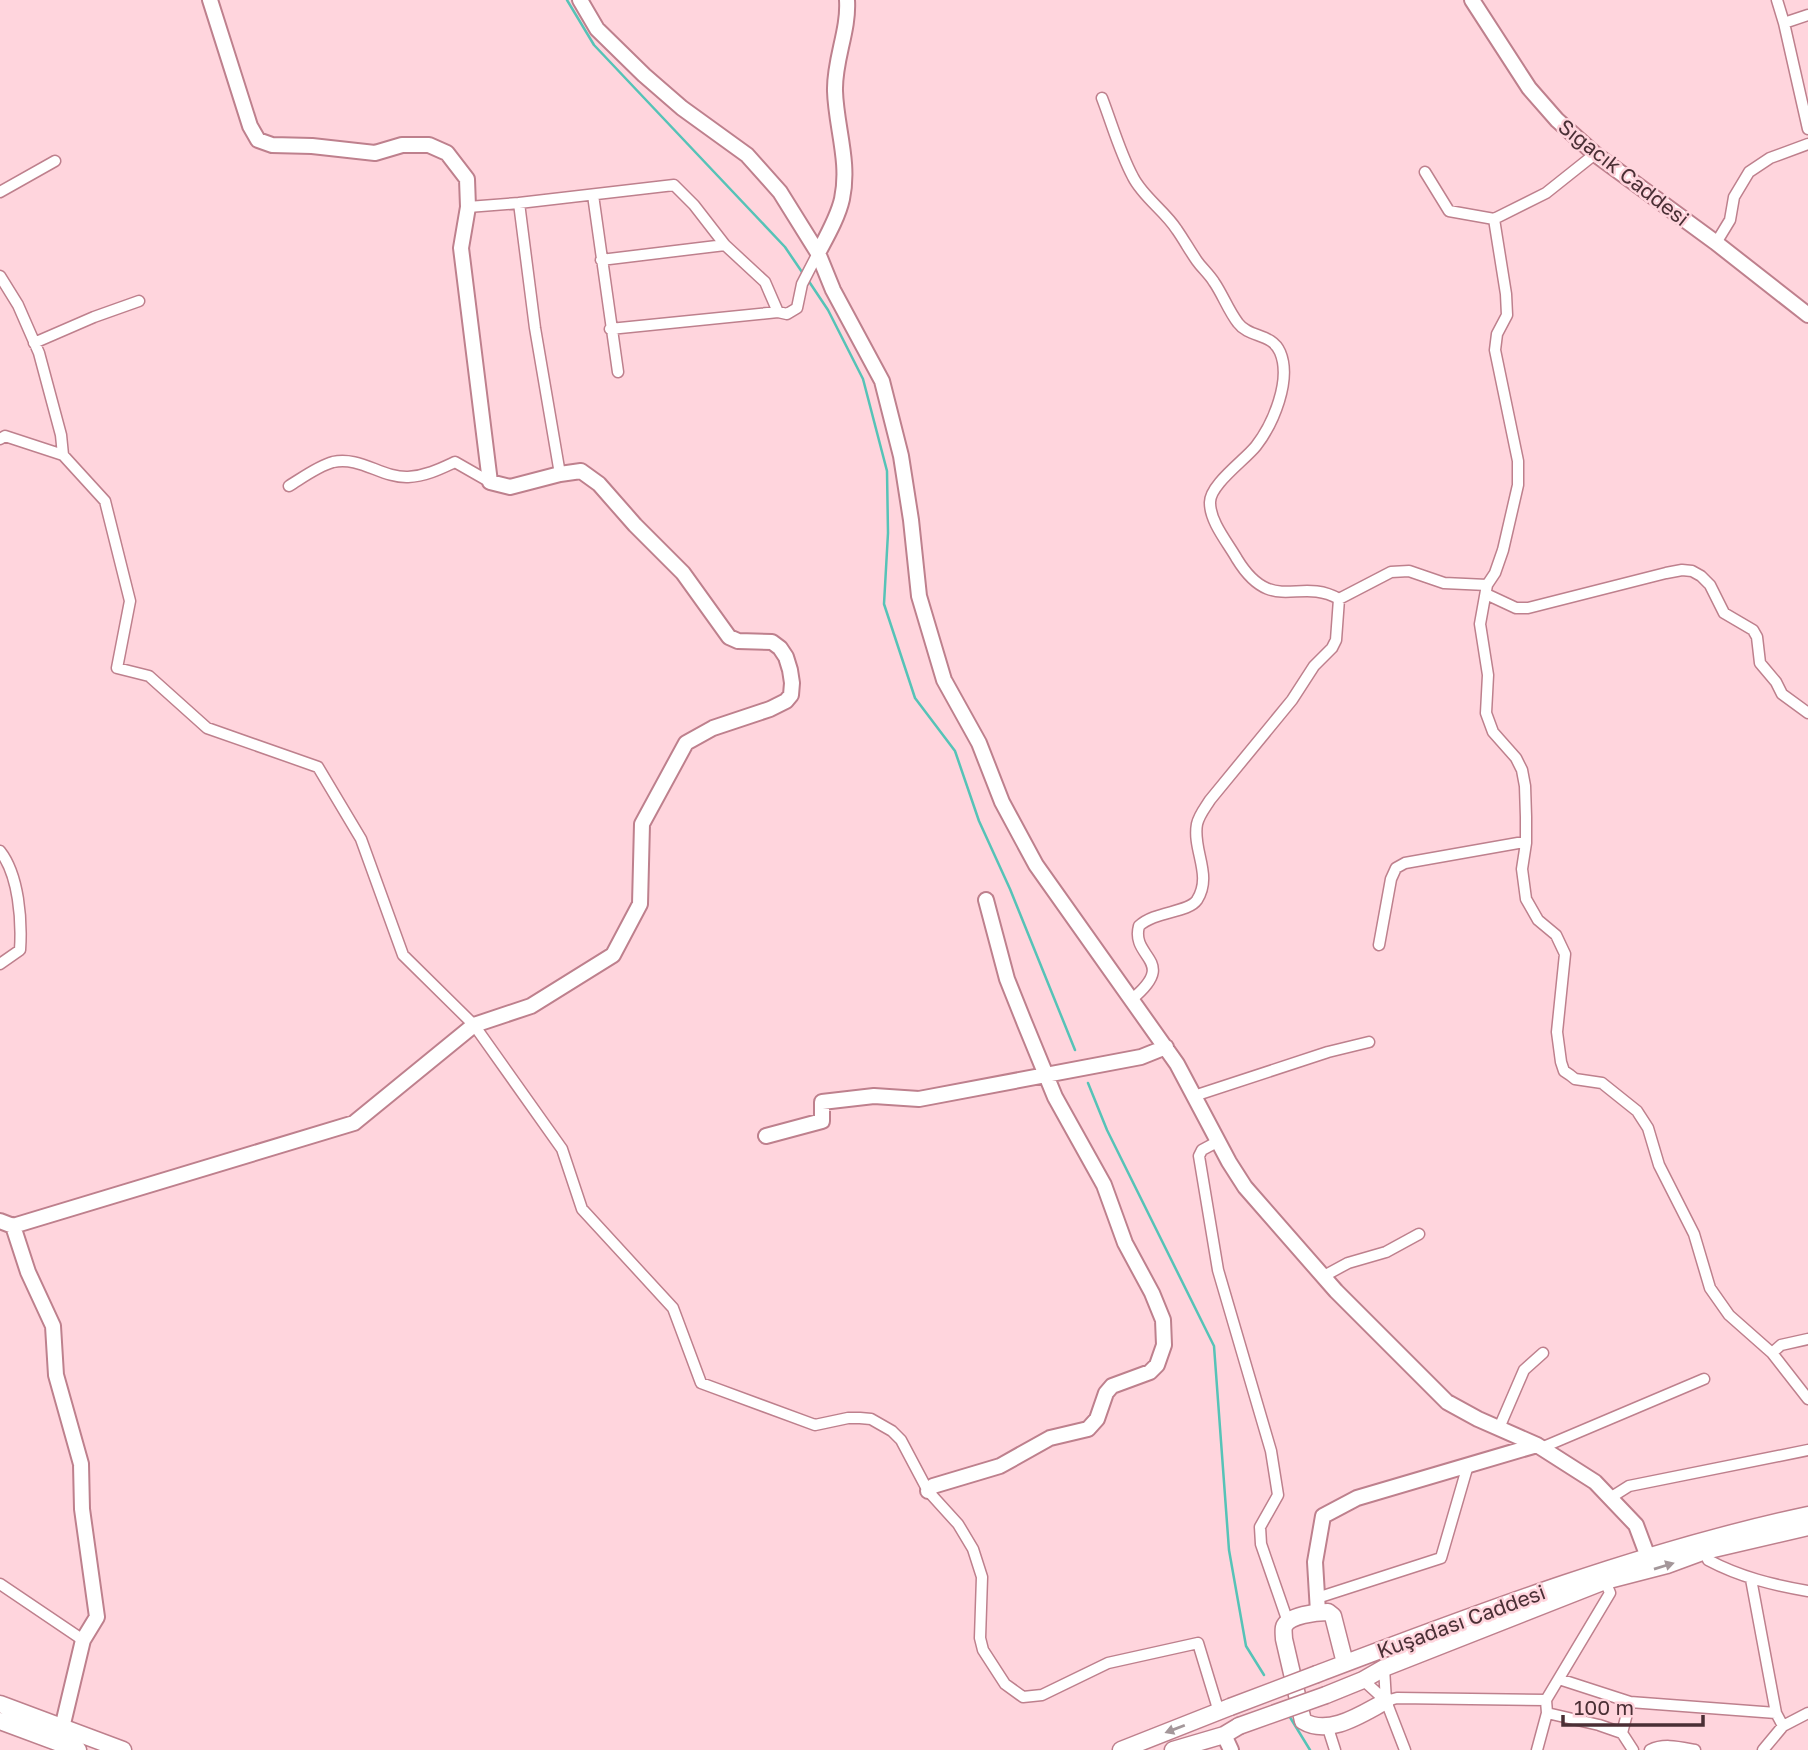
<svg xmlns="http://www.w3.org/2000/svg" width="1808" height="1750" font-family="'Golos Text',sans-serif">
	<rect width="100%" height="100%" fill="#ffd5dd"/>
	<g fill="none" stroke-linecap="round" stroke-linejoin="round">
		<!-- stream -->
		<path stroke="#56c3b7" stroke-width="2.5" d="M567,0l27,45 191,202 19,28
			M808,280l20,30 35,69 24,92 1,62 -4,71 31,94 40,53 24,70 31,68 65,161
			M1088,1083l19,47 107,216 15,204 17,96 18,29
			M1288,1714l22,36"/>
		<defs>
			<path id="street" d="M1777,0l7,23
				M1808,15l-24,8 24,106
				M1102,98c10,26 18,55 31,79 10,20 32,34 44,53 7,10 13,21 20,31 5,7 12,13 17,21 9,13 14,28 24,41 11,15 34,10 42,29 12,28 -7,72 -24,94 -11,14 -47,39 -46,57 0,19 18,40 27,56 35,57 62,17 102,40l52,-27 18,-1 35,12 43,2
				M1425,172l24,39 45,8 52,-26 49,-39
				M0,192l55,-31
				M593,195l25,177
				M519,203l16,125 25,146
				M468,207l51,-4 155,-18 20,20 31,40 40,37 13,30
				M1494,219l12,75 1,21 -10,19 -2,16 23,111v24l-15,65 -8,23 -8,12 -7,39 8,51 -2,38 7,19 23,26 6,12 3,16 1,31v26l-4,26 4,30 12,21 18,15 9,19 -8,78 4,30 3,9 6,4 5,4 27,4 35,28 11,17 11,37 35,69 16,54 19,27 43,38 36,46
				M1716,243l14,-23 4,-23 15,-25 21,-14 38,-14
				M601,260l124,-15
				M0,276l18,29 21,48 22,82 2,20
				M610,329l168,-17 9,2 10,-6 5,-24 16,-31
				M34,343l60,-26 45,-16
				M0,439l5,-3 58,19 42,46 25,100 -13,67 32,8 58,52 111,39 43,72 42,116 71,70 88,124 20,60 91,99 28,75 114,42 33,-7h12l11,1 21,12 9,9 27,51 30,33 15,25 9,28 -2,61 3,12 22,34 18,13 19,-2 66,-32 90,-20 21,69
				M289,486c13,-8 29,-20 44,-24 27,-6 49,16 75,15 18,-1 32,-8 47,-15l35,20
				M1486,594l30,14h12l138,-35 16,-3 10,1 9,5 9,9 14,28 29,17 4,7 3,26 16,19 6,12 26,19
				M0,851c19,24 22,70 20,99l-20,14
				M1379,945l12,-66 5,-11 9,-5 113,-20h8
				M1131,1000c49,-40 -1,-41 8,-74 16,-15 49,-13 58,-26 16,-25 -5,-50 0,-76 2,-9 8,-16 13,-24l82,-100 22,-34 18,-18 4,-8 3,-41
				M1194,1096l134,-44 41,-10
				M1217,1142l-15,8 -3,6 19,114 53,181 7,44 -18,32 1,17 27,78
				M1324,1276l24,-13 38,-11 33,-18
				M1772,1353l9,-8 27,-6
				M1499,1428l25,-58 19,-17
				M1541,1448l163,-69
				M1610,1498l19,-12 179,-36
				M1705,1551l3,9c32,17 65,25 100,31
				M1751,1579l25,134 7,13
				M0,1584l83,56
				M1317,1598l124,-40 27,-93
				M1384,1668l2,33 19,49
				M1559,1679l71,23
				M1363,1680l23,21
				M1546,1700l64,-107 -5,-12
				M1386,1701l11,-3 149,2 1,13 -10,37
				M1547,1713l52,12 23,8 11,17
				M1327,1725l8,25
				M1622,1733l8,-31 146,11
				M1650,1750c14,-7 29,-3 45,0
				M1763,1750l20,-24 25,-13"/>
			<path id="secondary" d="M580,0l17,29 47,46 38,33 65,47 33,37 38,61 15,37 49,91 19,75 10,64 8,76 25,84 35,63 23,59 34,63 141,199 52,98 16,25 91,104 111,111 31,17 59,26 58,37 41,43 12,32
				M1472,0l57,88 28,32 38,34 120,88 93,73
				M818,253c9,-17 20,-36 24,-54 8,-37 -6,-72 -7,-108 -1,-31 14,-60 12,-91
				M766,1136l56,-15v-19l52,-6 45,3 222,-42 25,-10
				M0,1221l13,5 341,-103 120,-98 57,-19 82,-51 27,-51 2,-80 44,-81 27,-15 57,-19 16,-8 5,-6 1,-12 -2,-13 -4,-13 -6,-9 -8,-6 -34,-1 -9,-4 -46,-64 -48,-48 -36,-41 -18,-13 -21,3 -50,13 -20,-5 -29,-234 7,-41 -1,-28 -20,-26 -18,-8h-27l-27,8 -63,-7 -40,-1 -14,-5 -8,-14 -40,-126
				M13,1226l15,46 25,54 3,49 25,89 1,45 15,108 -14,23 -21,88
				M928,1491l5,-5 67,-20 50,-28 38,-9 9,-10 9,-26 6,-7 38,-14 7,-7 7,-20 -1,-25 -11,-27 -27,-50 -21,-58 -49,-88 -30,-73 -18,-45 -21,-79
				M1318,1612l-3,-50 8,-46 34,-18 180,-53
				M1224,1735l7,15"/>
			<path id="primary" d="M1345,1663l-12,-47 -5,-4c-11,0 -40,3 -44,15 -1,2 0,10 0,12l19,82c26,16 60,-8 83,-20
				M1317,1674c161,-61 323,-123 491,-159
				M1326,1695l37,-15 21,-12 221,-87 62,-16 38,-14 103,-24
				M0,1704l123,46
				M0,1721l78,29
				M1121,1750l109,-43
				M1173,1750l51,-15 15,-9"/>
		</defs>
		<!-- street casing -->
		<use href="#street" stroke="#be808d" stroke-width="13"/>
		<!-- secondary casing -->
		<use href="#secondary" stroke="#be808d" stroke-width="18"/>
		<!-- primary casing -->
		<use href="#primary" stroke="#be808d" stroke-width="19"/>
		<!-- street -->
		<use href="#street" stroke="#fff" stroke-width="10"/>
		<!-- secondary -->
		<use href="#secondary" stroke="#fff" stroke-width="14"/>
		<!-- primary -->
		<use href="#primary" stroke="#fff" stroke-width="16"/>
		<defs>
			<path id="primary-bridge" d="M1230,1707l87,-33
				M1239,1726l87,-31"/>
		</defs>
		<!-- primary-bridge casing -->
		<use href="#primary-bridge" stroke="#be808d" stroke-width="19" stroke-linecap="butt"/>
		<!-- primary-bridge -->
		<use href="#primary-bridge" stroke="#fff" stroke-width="16"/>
	</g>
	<!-- one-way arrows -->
	<defs><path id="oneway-solid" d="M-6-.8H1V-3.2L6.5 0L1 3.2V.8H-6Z" transform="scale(1.75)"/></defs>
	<g fill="#a4979a">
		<use href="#oneway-solid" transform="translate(1664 1566) rotate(-17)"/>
		<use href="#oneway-solid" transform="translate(1175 1729) rotate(159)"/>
	</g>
	<g text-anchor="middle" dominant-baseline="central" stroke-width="5" stroke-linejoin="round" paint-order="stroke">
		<!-- street labels -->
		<g font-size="21" fill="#4a2f35" stroke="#ffd5dd">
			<text transform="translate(1624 172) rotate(38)">Sığacık Caddesi</text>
			<text transform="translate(1461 1621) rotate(-20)">Kuşadası Caddesi</text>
		</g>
	</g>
	<!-- scale -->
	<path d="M1563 1715v10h140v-10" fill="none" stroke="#4a2f35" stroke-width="3.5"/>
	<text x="1574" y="1715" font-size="21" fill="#4a2f35" stroke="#ffd5dd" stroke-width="5" paint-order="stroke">100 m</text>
</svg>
